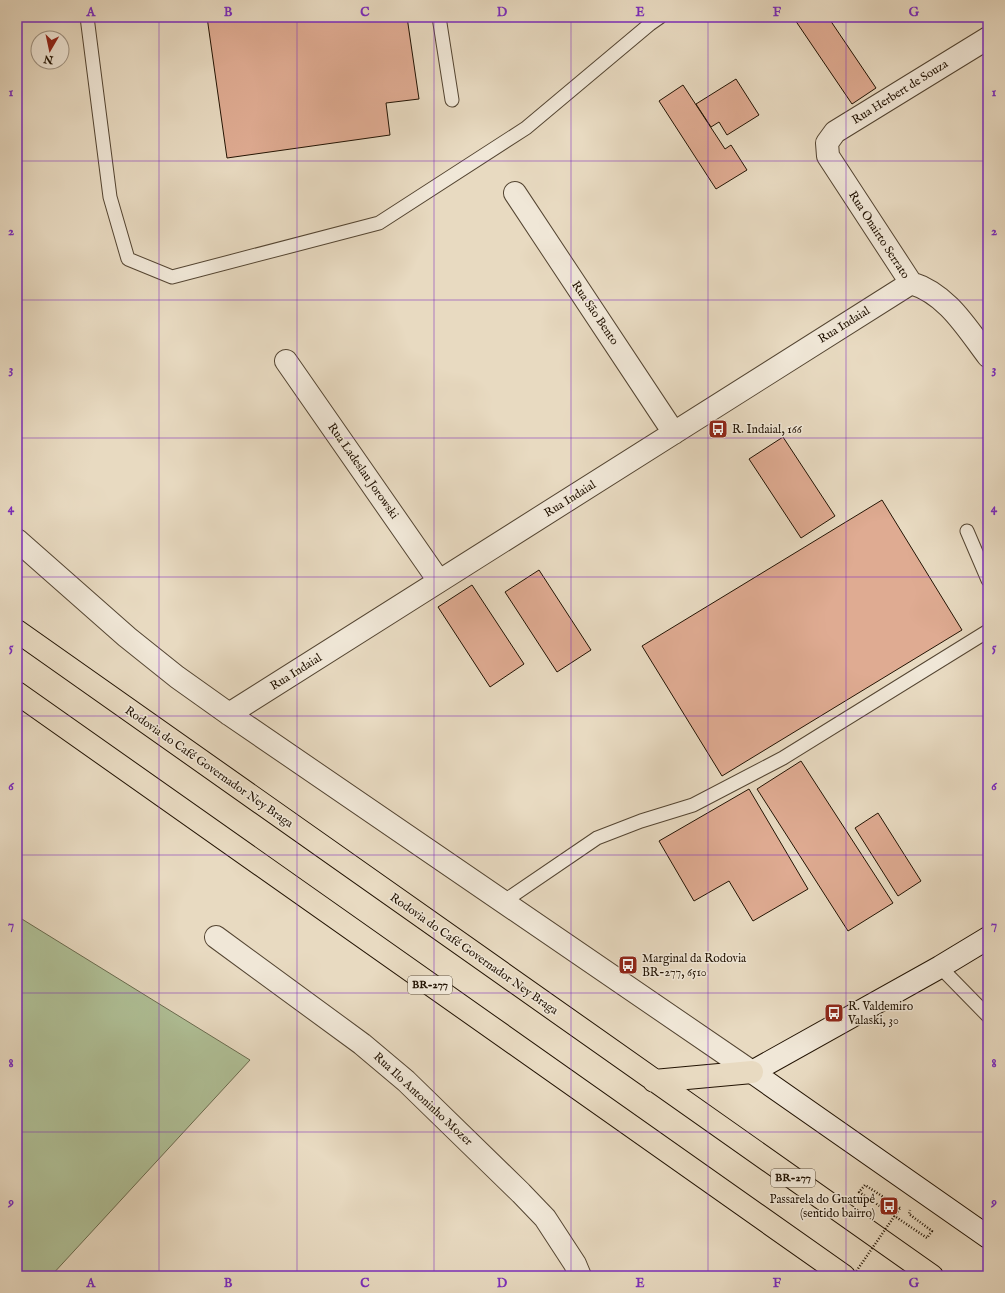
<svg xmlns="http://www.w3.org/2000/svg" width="1005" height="1293" font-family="'IM FELL English',serif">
	<rect width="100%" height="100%" fill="#e8dac1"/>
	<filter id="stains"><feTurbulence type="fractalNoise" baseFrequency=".005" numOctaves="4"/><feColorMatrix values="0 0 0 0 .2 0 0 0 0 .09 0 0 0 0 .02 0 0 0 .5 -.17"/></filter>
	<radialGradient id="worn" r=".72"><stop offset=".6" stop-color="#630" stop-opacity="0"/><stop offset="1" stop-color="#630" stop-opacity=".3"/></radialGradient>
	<!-- green -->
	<path fill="#b0c198" stroke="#696a4e" d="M17,916l233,144 -199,216h-34z"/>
	<!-- building -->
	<path fill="#dfab92" stroke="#221303" d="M207,17h200l12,82 -33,4 4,32 -163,23z
		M793,17h35l48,71 -24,16z
		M736,79l23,36 -32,20 -8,-13 -8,5 -15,-23z
		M683,85l42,64 6,-4 16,25 -31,19 -57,-88z
		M783,437l52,79 -34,22 -52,-79z
		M882,500l80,130 -240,146 -80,-130z
		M539,570l52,80 -34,22 -52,-80z
		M472,585l52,79 -34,23 -52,-80z
		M801,761l92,142 -45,28 -91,-142z
		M749,789l59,100 -55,32 -24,-40 -35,20 -35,-60z
		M878,813l43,68 -23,15 -43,-68z"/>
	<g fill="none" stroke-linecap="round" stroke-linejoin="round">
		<defs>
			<path id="service" d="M87,17l23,180 18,62 44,18 207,-54 147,-95 124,-104 10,-7
				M439,17l13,83
				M967,531l21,49
				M503,902l94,-64 44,-17 52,-16 90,-47 205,-127
				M940,967l48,49"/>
			<path id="minor" d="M988,38l-153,94 -8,11 1,13 83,127c36,11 55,44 77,73
				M515,193l159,240
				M286,361l153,220
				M17,540l110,97 50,40 52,37 523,358
				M229,714l682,-431
				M216,937l146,107 44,37 115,112 24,25 30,46 5,12"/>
			<path id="secondary" d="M988,938l-48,29 -188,105 236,165"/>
			<path id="motorway" d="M17,631l915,645
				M17,693l827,583
				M654,1081l98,-9"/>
		</defs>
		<!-- service casing -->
		<use href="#service" stroke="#544532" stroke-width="15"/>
		<!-- minor casing -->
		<use href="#minor" stroke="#544532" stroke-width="24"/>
		<!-- secondary casing -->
		<use href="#secondary" stroke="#221303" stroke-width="24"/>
		<!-- motorway casing -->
		<use href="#motorway" stroke="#221303" stroke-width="24"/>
		<!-- path -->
		<path stroke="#221303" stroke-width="2.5" stroke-dasharray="1 2" stroke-linecap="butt" d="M900,1208l-35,-23 -6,7 68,46 5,-7 -23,-17 1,-4"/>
		<!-- service -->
		<use href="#service" stroke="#f0e7d7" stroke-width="13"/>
		<!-- minor -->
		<use href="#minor" stroke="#f0e7d7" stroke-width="22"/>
		<!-- secondary -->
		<use href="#secondary" stroke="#f0e7d7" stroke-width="22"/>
		<!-- motorway -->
		<use href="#motorway" stroke="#e8dac1" stroke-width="22"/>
		<!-- path-bridge -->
		<path stroke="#221303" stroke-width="2.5" stroke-dasharray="1 2" stroke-linecap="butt" d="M853,1276l47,-68"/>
	</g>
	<!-- grid -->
	<path fill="none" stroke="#7b2cbf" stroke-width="1" stroke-opacity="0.55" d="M159,17v1259M297,17v1259M434,17v1259M571,17v1259M708,17v1259M846,17v1259M17,161h971M17,300h971M17,438h971M17,577h971M17,716h971M17,855h971M17,993h971M17,1132h971"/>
	<!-- icons -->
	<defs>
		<symbol id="bus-square" viewBox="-11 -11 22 22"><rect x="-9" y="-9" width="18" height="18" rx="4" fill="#8f2418" stroke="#f0e7d7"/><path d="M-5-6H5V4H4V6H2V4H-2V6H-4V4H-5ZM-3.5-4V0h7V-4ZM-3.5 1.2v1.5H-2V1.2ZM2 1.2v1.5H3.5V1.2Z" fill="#fff"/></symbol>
	</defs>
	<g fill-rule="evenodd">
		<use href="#bus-square" x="707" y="418" width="22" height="22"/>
		<use href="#bus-square" x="617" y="954" width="22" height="22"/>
		<use href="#bus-square" x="823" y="1002" width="22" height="22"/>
		<use href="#bus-square" x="878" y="1195" width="22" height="22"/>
	</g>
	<g text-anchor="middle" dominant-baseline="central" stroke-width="3" stroke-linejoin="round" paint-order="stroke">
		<!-- shield labels -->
		<g fill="#f0e7d7" stroke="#605343" stroke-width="1">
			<rect x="408" y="976" width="44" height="18" rx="3"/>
			<rect x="771" y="1169" width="44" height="18" rx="3"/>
		</g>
		<g font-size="11" font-weight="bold" fill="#221303">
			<text x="430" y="985">BR-277</text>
			<text x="793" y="1178">BR-277</text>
		</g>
		<!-- street labels -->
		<g font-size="12" fill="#221303" stroke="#f0e7d7">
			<text transform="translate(900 92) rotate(-32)">Rua Herbert de Souza</text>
			<text transform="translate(879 235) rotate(57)">Rua Onairto Serrato</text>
			<text transform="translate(595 313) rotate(56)">Rua São Bento</text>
			<text transform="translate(844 325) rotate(-32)">Rua Indaial</text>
			<text transform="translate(363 471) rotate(55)">Rua Ladeslau Jorowski</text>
			<text transform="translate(570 499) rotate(-32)">Rua Indaial</text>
			<text transform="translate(296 672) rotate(-32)">Rua Indaial</text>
			<text transform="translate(209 767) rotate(35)">Rodovia do Café Governador Ney Braga</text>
			<text transform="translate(474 954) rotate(35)">Rodovia do Café Governador Ney Braga</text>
			<text transform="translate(423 1099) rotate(43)">Rua Ilo Antoninho Mozer</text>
		</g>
		<!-- poi labels -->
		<g font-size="12" fill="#221303" stroke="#f0e7d7" text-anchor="start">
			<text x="732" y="429">R. Indaial, 166</text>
			<text x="642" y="958">Marginal da Rodovia<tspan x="642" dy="14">BR-277, 6510</tspan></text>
			<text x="848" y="1006">R. Valdemiro<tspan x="848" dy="14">Valaski, 30</tspan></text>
			<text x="875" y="1199" text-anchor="end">Passarela do Guatupê<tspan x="875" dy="14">(sentido bairro)</tspan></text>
		</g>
	</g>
	<!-- margin -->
	<rect width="1005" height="1293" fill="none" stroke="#e8dac1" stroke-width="44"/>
	<!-- north arrow -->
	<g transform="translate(50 50) rotate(189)"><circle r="19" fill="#f0e7d7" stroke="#9e9282"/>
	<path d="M0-3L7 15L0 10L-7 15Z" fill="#8f2418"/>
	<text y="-6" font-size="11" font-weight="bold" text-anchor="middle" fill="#221303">N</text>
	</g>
	<rect x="22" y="22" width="961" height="1249" fill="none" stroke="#7b2cbf" stroke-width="1.5"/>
	<g font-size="13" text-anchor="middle" font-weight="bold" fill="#7b2cbf">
		<text x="91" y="16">A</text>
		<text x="228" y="16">B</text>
		<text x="365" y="16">C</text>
		<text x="502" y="16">D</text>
		<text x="640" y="16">E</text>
		<text x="777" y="16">F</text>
		<text x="914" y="16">G</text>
		<text x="11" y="96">1</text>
		<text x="994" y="96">1</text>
		<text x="11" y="235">2</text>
		<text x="994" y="235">2</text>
		<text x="11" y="373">3</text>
		<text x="994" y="373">3</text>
		<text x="11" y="512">4</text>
		<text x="994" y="512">4</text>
		<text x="11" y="651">5</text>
		<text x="994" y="651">5</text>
		<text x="11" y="790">6</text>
		<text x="994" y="790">6</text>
		<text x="11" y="929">7</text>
		<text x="994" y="929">7</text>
		<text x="11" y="1067">8</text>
		<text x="994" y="1067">8</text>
		<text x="11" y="1206">9</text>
		<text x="994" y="1206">9</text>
		<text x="91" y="1287">A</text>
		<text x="228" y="1287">B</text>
		<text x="365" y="1287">C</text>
		<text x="502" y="1287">D</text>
		<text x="640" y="1287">E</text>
		<text x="777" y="1287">F</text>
		<text x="914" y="1287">G</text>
	</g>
	<rect width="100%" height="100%" filter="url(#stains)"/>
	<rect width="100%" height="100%" fill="url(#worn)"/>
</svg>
